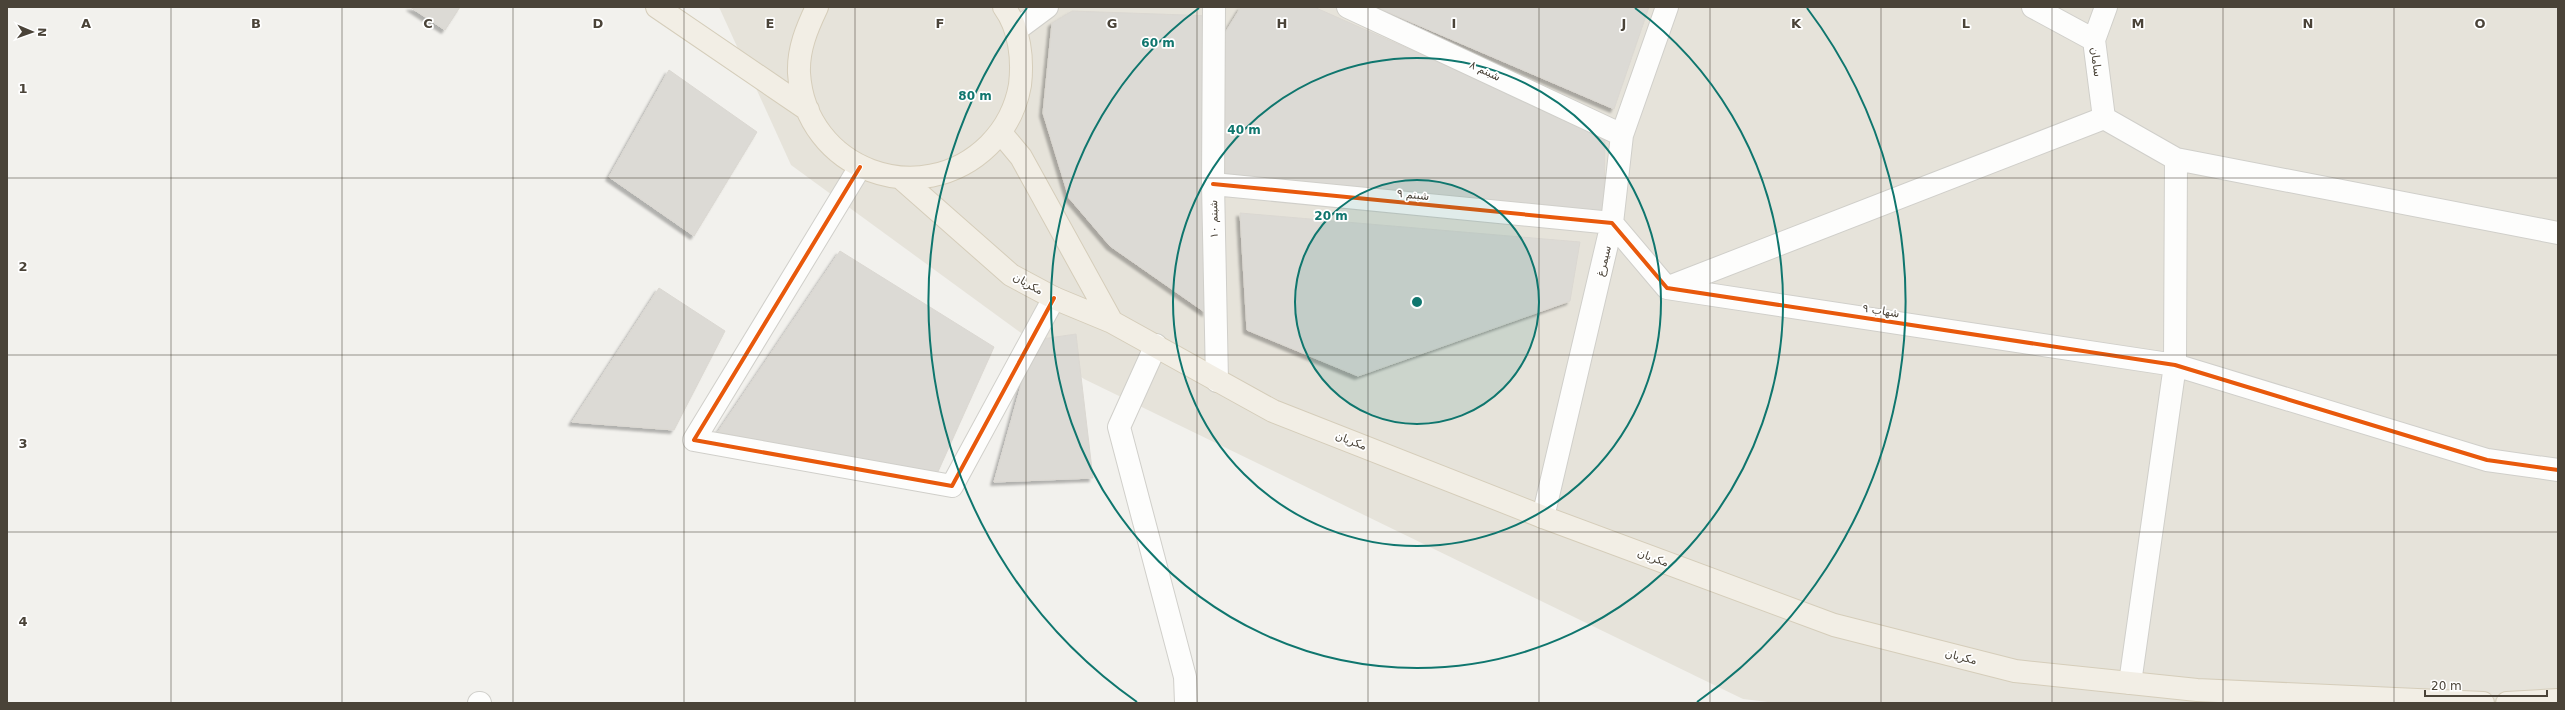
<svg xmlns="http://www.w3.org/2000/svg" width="2565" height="710" font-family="'DejaVu Sans','Noto Sans Arabic',sans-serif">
	<defs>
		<filter id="shadow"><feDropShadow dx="-3.5" dy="3.5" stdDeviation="1" flood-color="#0004"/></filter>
	</defs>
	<rect width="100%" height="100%" fill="#f2f1ed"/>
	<!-- residential -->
	<path fill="#e6e3da" d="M719,7h1839v696h-782l-33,-4 -659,-320 -293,-214z"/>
	<!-- building -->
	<path fill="#dcdad5" stroke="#dbd8d2" filter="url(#shadow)" d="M410,7h50l-15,23z
		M1241,7h73l291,129 -1,77 -379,-37v-143z
		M1376,7h273l-35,102z
		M1072,11l143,5 -9,297 -96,-67 -41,-48 -26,-85 9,-90z
		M669,70l88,62 -63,104 -85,-59z
		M1240,213l340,29 -10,59 -212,75 -111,-46z
		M840,251l154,96 -58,129 -218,-44z
		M659,288l66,43 -51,99 -102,-8z
		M1076,334l17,144 -99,4 28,-100 -1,-40z"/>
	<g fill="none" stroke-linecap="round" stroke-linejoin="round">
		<defs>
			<path id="minor" d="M1214,7l-1,177 4,197
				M1348,7l274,128
				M2033,7l61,33
				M1016,30l31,-23
				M2104,118l72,41 382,74
				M2104,118l-10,-78 12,-33
				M860,167l-166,273 258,46 102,-188
				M1213,184l399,39 55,65 508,77 312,95 71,10
				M1669,287l435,-169
				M1156,345l-37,82 66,250 1,26
				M1543,517l69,-294 10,-88 45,-128
				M2130,683l45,-318 1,-206
				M479,703h1"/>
			<path id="primary" d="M657,7l151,103
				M817,7c-10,21 -19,42 -18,66 6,97 122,139 190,72 16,-16 27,-37 31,-60 3,-26 0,-56 -16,-78
				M1001,133l20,24 91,165
				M902,179l109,96 43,23 58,24 161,89 270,106 291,108 181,46 182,19 286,13
				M2507,703l51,-3"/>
		</defs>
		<!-- minor casing -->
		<use href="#minor" stroke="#d0cfca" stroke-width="24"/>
		<!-- primary casing -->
		<use href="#primary" stroke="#d5cdba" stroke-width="24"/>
		<!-- minor -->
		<use href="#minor" stroke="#fdfdfc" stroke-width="22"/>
		<!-- primary -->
		<use href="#primary" stroke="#f2eee5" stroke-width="22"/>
		<defs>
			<path id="cycleway" d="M860,167l-166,273 258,46 102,-188
				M1213,184l399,39 55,65 508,77 312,95 71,10"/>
		</defs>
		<!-- cycleway casing -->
		<use href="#cycleway" stroke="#fff" stroke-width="6"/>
		<!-- cycleway -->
		<use href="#cycleway" stroke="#e8590c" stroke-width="4"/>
	</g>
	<!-- grid -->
	<path fill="none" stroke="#4a4338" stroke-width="1" stroke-opacity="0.55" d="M171,7v696M342,7v696M513,7v696M684,7v696M855,7v696M1026,7v696M1197,7v696M1368,7v696M1539,7v696M1710,7v696M1881,7v696M2052,7v696M2223,7v696M2394,7v696M7,178h2551M7,355h2551M7,532h2551"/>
	<!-- distance rings -->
	<circle cx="1417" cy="302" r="122" fill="#0f766e" fill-opacity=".12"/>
	<g fill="none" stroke="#0f766e" stroke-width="2">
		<circle cx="1417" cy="302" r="122"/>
		<circle cx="1417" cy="302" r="244"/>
		<path d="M1635 8A366 366 0 1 1 1199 8"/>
		<path d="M1137 702A488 488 0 0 1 1027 8M1807 8A488 488 0 0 1 1697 702"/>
	</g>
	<g text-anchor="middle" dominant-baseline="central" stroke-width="3.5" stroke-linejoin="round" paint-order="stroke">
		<!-- street labels -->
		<g font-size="11" fill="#4a4338" stroke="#fff">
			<text transform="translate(2096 62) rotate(83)">سامان</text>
			<text transform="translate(1485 71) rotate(25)">شبنم ۸</text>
			<text transform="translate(1413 195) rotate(6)">شبنم ۹</text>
			<text transform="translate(1214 219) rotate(-91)">شبنم ۱۰</text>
			<text transform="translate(1604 261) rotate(-77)">سیمرغ</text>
			<text transform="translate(1028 284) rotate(29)">مکریان</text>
			<text transform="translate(1881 311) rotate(9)">شهاب ۹</text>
			<text transform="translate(1351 441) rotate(21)">مکریان</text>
			<text transform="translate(1653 558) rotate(20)">مکریان</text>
			<text transform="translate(1961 657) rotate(14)">مکریان</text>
		</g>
	</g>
	<g font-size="13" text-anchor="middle" font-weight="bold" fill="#4a4338" stroke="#fff" stroke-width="3.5" stroke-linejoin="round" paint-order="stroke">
		<text x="86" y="28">A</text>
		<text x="256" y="28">B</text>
		<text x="428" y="28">C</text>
		<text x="598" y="28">D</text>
		<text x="770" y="28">E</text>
		<text x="940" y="28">F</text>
		<text x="1112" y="28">G</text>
		<text x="1282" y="28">H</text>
		<text x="1454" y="28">I</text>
		<text x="1624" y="28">J</text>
		<text x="1796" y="28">K</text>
		<text x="1966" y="28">L</text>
		<text x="2138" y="28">M</text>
		<text x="2308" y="28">N</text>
		<text x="2480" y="28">O</text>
		<text x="23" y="93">1</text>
		<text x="23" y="271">2</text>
		<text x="23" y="448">3</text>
		<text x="23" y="626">4</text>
	</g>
	<circle cx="1417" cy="302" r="6" fill="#0f766e" stroke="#fff" stroke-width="2"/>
	<g font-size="12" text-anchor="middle" font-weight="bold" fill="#0f766e" stroke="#fff" stroke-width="3.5" stroke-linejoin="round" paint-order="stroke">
		<text x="1158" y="47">60 m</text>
		<text x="975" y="100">80 m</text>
		<text x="1244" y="134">40 m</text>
		<text x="1331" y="220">20 m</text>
	</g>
	<!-- border -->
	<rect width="2565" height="710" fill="none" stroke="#4a4338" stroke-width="16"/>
	<!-- north arrow -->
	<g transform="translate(32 32) rotate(92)" stroke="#ffffff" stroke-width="3" paint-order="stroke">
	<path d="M0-3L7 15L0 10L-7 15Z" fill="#4a4338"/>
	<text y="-6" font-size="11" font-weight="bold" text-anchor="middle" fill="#4a4338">N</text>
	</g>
	<!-- scale -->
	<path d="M2425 690v6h122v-6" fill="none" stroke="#4a4338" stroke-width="2"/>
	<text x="2431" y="690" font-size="12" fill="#4a4338" stroke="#ffffff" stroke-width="3" paint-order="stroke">20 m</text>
</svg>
